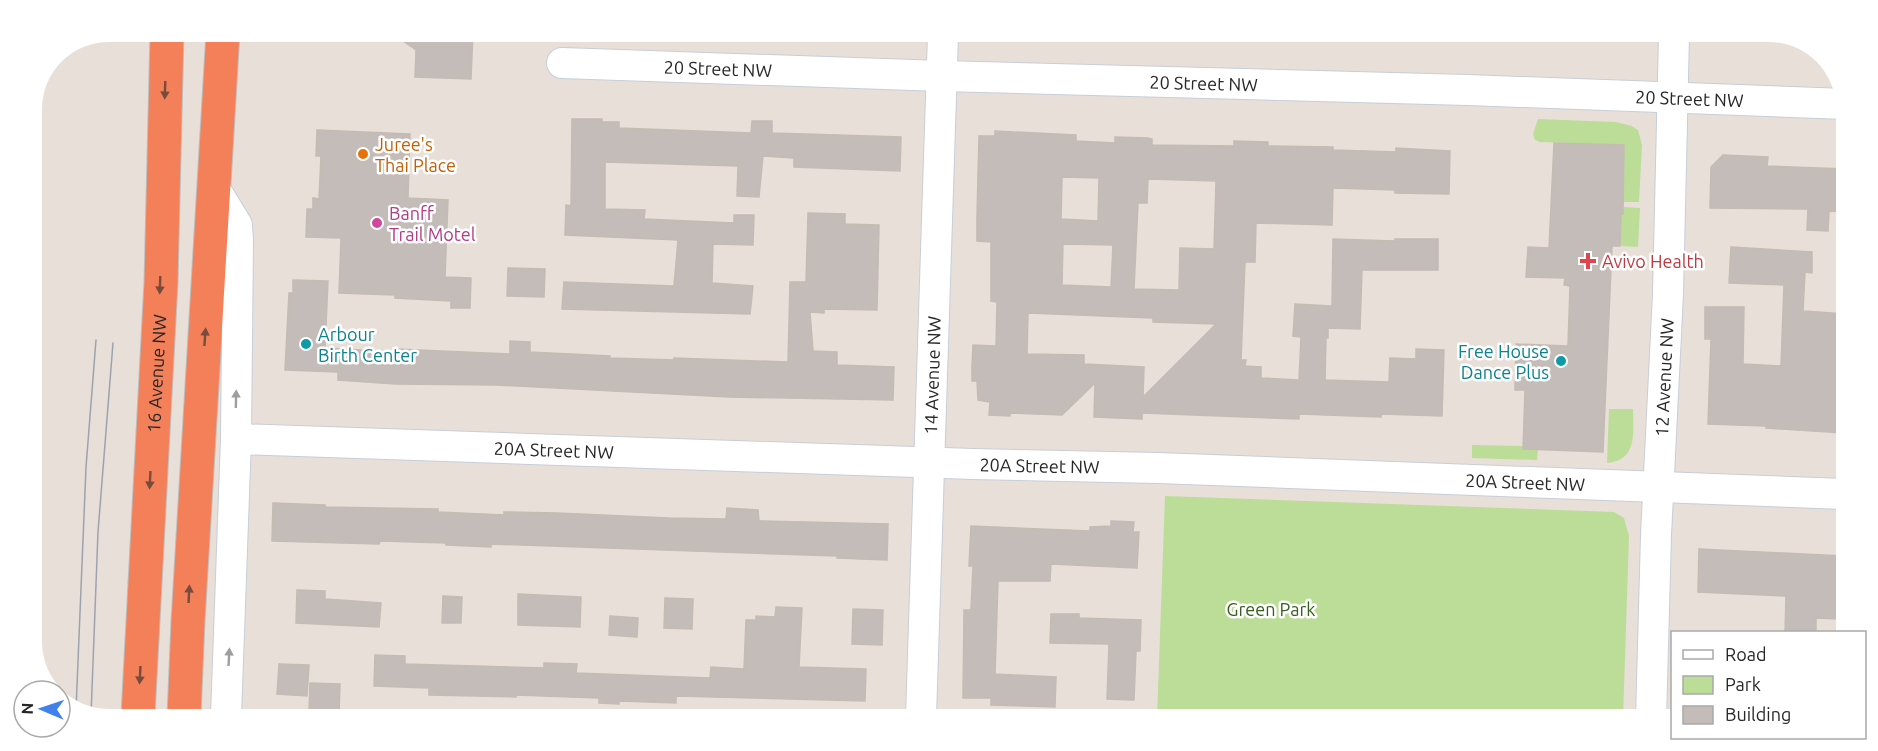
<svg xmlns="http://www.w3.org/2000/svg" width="1878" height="751" font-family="Ubuntu,sans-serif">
	<rect width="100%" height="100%" fill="#e9dfd9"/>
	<!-- green -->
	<path fill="#bcdd98" d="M1538,119l78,3 16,4 6,4 4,15 -3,57h-16l1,-57 -84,-3 -5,-2 -2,-6z
		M1624,207l16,1 -2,39 -18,-1 1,-32h2z
		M1609,409h24c0,24 5,51 -26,54z
		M1472,445l51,1v3l15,1 -1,10 -65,-2z
		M1165,496l449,16 10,6 5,18 -6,183 -466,-1z"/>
	<!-- building -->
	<path fill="#c4bcb9" stroke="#c4bbb3" stroke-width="1.5" fill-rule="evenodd" d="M390,32h83l-2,47 -56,-2 1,-27z
		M572,119h30v3h17v6l132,5 1,-12h20v12l129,4 -1,34 -106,-4v-9l-31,-2 -4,41 -22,-1 1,-30 -133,-4v47l40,1 -1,9 90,4v-8h20l-1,30 -40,-1 -1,39 41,3 -3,28 -188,-5 2,-27 110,4 4,-46 -113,-5 1,-30 5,1z
		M317,130l93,4 -2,64 40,2 -3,77 26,1 -1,30h-19v-7l-56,-3v-3l-56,-2 2,-55 -35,-1 1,-28h6v-11l6,1 2,-43h-5z
		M995,131l81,4v6l39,2v-6l33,1 4,1v6l82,1v-5l34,1v4l65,1v3l63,2v-4l54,3 -1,43 -54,-1v-3l-62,-2 -1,37 -76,-2 -1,39h-10l-4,98h5l-1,6 16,1v11l38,2 2,-43 -8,-1 2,-32 37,2 1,-67 62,2v-2h43v31h-76l-2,59 -32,-1v10h-2l-1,42 64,2 1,-24 26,1v-10l28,1 -2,66 -61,-2v3l-82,-3v5l-157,-6v6l-48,-2 1,-34 -33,32 -52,-2v3l-21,-1 1,-13 -12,-2 -1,-19h-5v-15l1,-21 23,1 1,-44 -6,-1v-59l-14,-1v-25l2,-80h16zM1062,177l37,1 -1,43 -37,-2zM1148,179l68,2 -2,68 -34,-1 -1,42 -45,-1 4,-86h9zM1063,244l50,1 -2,42 -49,-2zM1028,313l125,5v4l63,2 -73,73 1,-30 -60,-3v-9l-57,-1z
		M1554,143l70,2 -1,69h-2l-1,32h-8l-9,206 -80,-3 2,-59h-10l1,-46 52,2 2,-60 -6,-1 1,-7 -39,-1 2,-30 21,1z
		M1723,155l45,2 -1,9 79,3v43l-17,-1 -1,20 -21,-1 1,-21 -98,-1 1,-41z
		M808,213l37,1v10l34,1 -2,85 -53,-1v4l-14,-1 3,39 24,1v13l57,2 -1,33 -164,-3 -232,-12 -102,-1 -57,-4v-8l-53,-2 4,-77h4v-13l35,1 -3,67 71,4v-3l114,5v-13l20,1v10l80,4v2l64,2v-2l114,4 2,-80h16z
		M1731,247l81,5v21l-7,-1 -2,39 42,3 -1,119 -78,-5v-2l-58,-2 3,-85h-6v-32h39l-1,57 38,2 3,-81 -55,-2z
		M508,268l37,1 -1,28 -37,-1z
		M273,503l52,2v2l113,2v3l66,3v-3l53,1 112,5 57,1 1,-11 31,2 1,11 129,3 -1,36 -50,-2v-2l-346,-12v3l-45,-2v-2l-66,-2 -1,3 -107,-3z
		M1111,521l23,1 -1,10h6l-2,36 -86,-4 -1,17h-52l-3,93 61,3 -1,30 -64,-2v-7h-28l1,-88h7l2,-44h-4l2,-40 119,5v-4l21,-1z
		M1699,549l144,7v55h-3l-1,8 -23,-1v15h-31l1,-37 -88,-4z
		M297,590l28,1v8l56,4 -2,24 -83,-4z
		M518,594l63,3 -1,30 -62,-2z
		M443,596l19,1 -1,26h-19z
		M665,598l28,1 -1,30 -28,-1z
		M776,607l26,1 -3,59 67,2 -1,32 -189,-5v7l-57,-2v3l-20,-1v-5l-83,-3v2l-87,-2v-7l-55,-2 1,-31 30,1v8l139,4v-5l33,1 -1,9 134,5 1,-11 33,2 2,-49h10v-4l19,1z
		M853,609l30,1 -1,35 -30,-1z
		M1051,614h28v4l62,2 -1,31h-4l-2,49 -27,-1 2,-55 -59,-1z
		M610,616l28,2 -1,19 -28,-2z
		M279,664l30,1 -2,31 -30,-2z
		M310,683l30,1 -1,30 -30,-1z"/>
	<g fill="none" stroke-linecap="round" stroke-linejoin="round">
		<defs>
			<g id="street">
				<path id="s1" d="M562,63l380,13 526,14 378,14"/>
				<path d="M215,189l22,36 1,15 -2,199 -10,277"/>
				<path id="s2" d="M236,439l737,25 185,4 686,26"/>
				<path id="s3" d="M921,717l22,-683"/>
				<path id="s4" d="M1651,719l5,-184 12,-241 6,-259"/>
			</g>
			<g id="highway">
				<path id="s5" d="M138,715l23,-433 6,-250"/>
				<path d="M184,716l4,-95 35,-589"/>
			</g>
		</defs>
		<!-- street casing -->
		<use href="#street" stroke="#c7ced8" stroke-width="32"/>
		<!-- highway casing -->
		<use href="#highway" stroke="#bebebe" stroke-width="35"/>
		<!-- street -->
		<use href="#street" stroke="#fff" stroke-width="30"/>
		<!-- highway -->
		<use href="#highway" stroke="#f48059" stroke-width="33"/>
		<!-- tram -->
		<path stroke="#9ca3b0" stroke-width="1.5" d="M76,710l10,-243 10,-127
			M91,715l7,-183 15,-189"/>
	</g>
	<!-- one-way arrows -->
	<defs><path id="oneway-solid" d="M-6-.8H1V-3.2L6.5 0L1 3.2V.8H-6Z" transform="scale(1.5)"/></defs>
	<g fill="#794b3b">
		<use href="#oneway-solid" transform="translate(165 90) rotate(92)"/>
		<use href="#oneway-solid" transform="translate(160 285) rotate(92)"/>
		<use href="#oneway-solid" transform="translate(205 337) rotate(-86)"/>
		<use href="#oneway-solid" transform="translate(150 480) rotate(93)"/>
		<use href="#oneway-solid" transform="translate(189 594) rotate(-87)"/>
		<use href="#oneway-solid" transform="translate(140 675) rotate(93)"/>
	</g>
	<g fill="#9e9e9e">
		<use href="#oneway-solid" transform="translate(236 399) rotate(-89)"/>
		<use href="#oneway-solid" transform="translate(229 657) rotate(-87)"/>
	</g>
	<!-- markers -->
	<circle fill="#e8710a" stroke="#fff" stroke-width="2" cx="363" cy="154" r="6"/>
	<circle fill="#d1479c" stroke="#fff" stroke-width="2" cx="377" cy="223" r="6"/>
	<path fill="#e0444e" stroke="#fff" stroke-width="2" d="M1585 252h6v6h6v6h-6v6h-6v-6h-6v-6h6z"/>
	<g fill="#0f9aa8" stroke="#fff" stroke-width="2">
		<circle cx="306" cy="344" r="6"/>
		<circle cx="1561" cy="361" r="6"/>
	</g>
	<g text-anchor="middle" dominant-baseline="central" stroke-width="5" stroke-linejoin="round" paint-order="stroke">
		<!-- street labels -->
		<g font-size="18" fill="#272727" stroke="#fff">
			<text stroke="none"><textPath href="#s1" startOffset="156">20 Street NW</textPath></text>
			<text stroke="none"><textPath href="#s1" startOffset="642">20 Street NW</textPath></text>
			<text stroke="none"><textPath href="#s1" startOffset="1128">20 Street NW</textPath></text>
			<text stroke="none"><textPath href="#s5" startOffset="342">16 Avenue NW</textPath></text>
			<text stroke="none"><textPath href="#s3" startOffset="342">14 Avenue NW</textPath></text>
			<text stroke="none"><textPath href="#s4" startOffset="342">12 Avenue NW</textPath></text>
			<text stroke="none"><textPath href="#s2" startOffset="318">20A Street NW</textPath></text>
			<text stroke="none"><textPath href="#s2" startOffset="804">20A Street NW</textPath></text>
			<text stroke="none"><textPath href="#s2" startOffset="1290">20A Street NW</textPath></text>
		</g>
		<!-- food labels -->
		<g font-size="18" fill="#c56008" stroke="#fff" text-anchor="start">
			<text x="375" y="144">Juree's<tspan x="375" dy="21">Thai Place</tspan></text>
		</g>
		<!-- hotel labels -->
		<g font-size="18" fill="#b23c85" stroke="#fff" text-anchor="start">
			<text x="389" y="213">Banff<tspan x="389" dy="21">Trail Motel</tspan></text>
		</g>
		<!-- health labels -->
		<g font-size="18" fill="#be3a42" stroke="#fff" text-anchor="start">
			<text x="1602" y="261">Avivo Health</text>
		</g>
		<!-- culture labels -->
		<g font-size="18" fill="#0d838f" stroke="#fff" text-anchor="start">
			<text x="318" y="334">Arbour<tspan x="318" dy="21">Birth Center</tspan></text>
			<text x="1549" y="351" text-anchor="end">Free House<tspan x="1549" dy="21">Dance Plus</tspan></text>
		</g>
		<!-- park labels -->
		<g font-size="18" fill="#365e1d" stroke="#fff">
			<text x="1271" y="609">Green Park</text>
		</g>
	</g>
	<!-- crop -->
	<path d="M0 0H1878V751H0ZM109 42H1769A67 67 0 0 1 1836 109V642A67 67 0 0 1 1769 709H109A67 67 0 0 1 42 642V109A67 67 0 0 1 109 42Z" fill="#fff" fill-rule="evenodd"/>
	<!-- legend -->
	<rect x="1671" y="631" width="195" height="108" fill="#ffffff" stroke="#a9a9a9" stroke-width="1.5"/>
	<rect x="1683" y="650" width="30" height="9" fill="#ffffff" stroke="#a9a9a9" stroke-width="1.5"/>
	<text x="1725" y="661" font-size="18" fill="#272727">Road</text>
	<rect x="1683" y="676" width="30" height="18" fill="#bcdd98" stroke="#a9a9a9" stroke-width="1.5"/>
	<text x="1725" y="691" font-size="18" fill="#272727">Park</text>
	<rect x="1683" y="706" width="30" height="18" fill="#c4bcb9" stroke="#a9a9a9" stroke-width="1.5"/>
	<text x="1725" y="721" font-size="18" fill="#272727">Building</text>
	<!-- north arrow -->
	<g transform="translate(42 709) rotate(272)"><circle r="28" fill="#ffffff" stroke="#a9a9a9" stroke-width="1.5"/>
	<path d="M0-4.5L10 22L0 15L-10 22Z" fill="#4181ee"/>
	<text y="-9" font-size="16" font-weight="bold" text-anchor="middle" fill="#272727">N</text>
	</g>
</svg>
